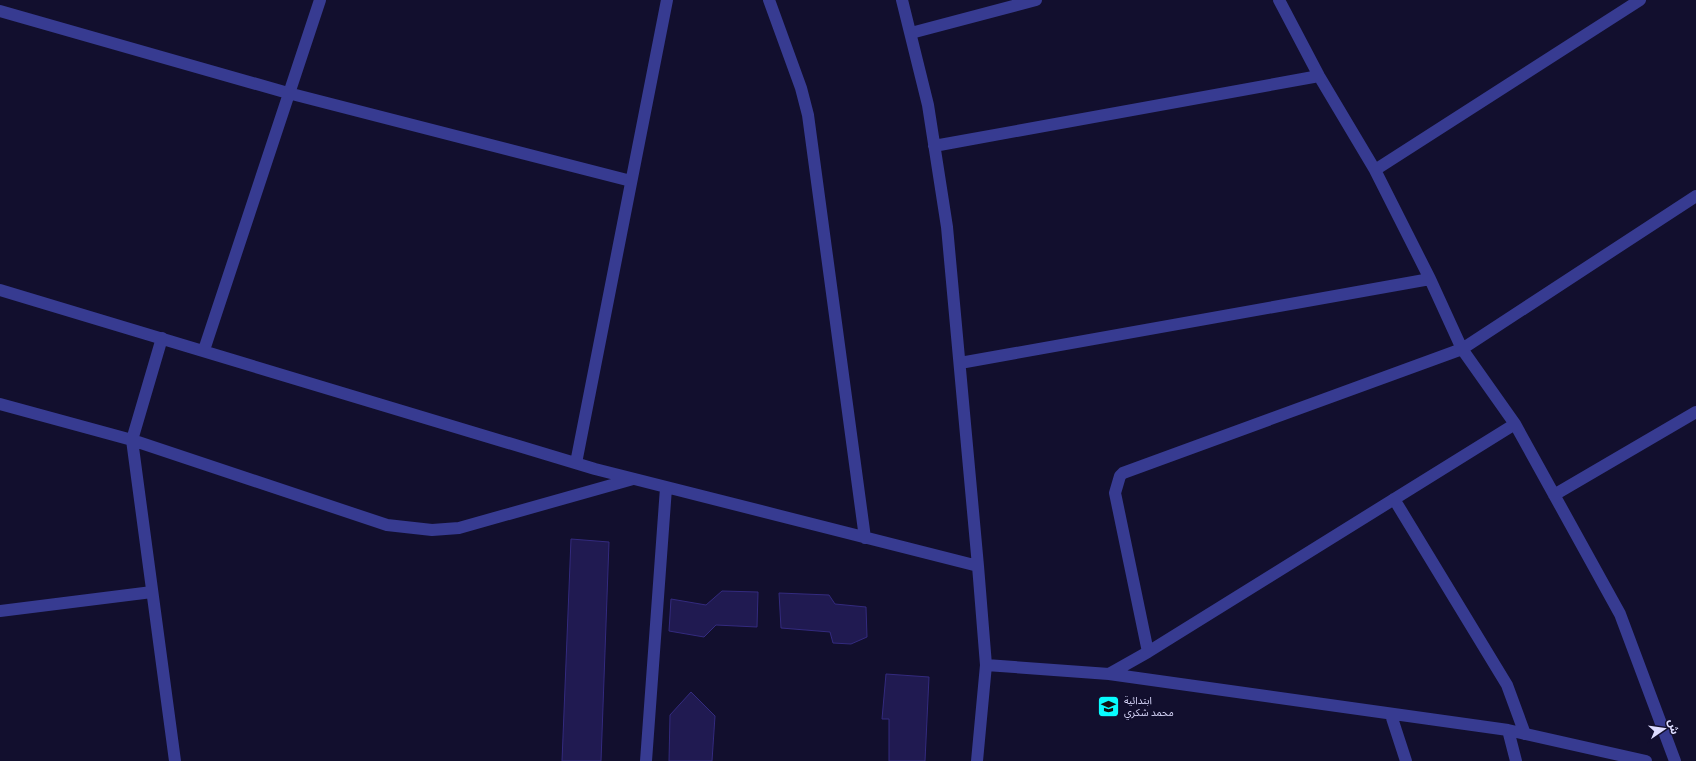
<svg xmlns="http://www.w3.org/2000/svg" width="1696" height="761" font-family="'Golos Text','Noto Sans Arabic',sans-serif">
	<rect width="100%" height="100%" fill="#120f2e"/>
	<!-- building -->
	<path fill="#201a51" stroke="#332a7e" d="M571,539l38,3 -8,219h-39z
		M722,591l36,1 -1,35 -41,-2 -12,12 -35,-6 2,-32 35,6z
		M779,593l50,2 6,9 31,3 1,30 -16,7 -18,-1 -3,-11 -49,-4z
		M886,674l43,3 -4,84h-36v-42h-7z
		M691,692l24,24 -3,45h-43l1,-46z"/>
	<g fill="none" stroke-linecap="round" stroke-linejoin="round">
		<!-- minor -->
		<path stroke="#373b91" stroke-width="12" d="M769,0l32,88 7,27 57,423
			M902,0l26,105 19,122 31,339 8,99 -9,96
			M1279,0l40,76 56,94 55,109 32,70 53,75 105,190 55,147
			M0,11l288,82 343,88
			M911,33l125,-33
			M934,146l385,-70
			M1375,170l265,-170
			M0,290l595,179 383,97
			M162,338l-30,102 43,321
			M204,350l116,-350
			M960,363l470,-84
			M0,404l132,36 255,85 45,5 27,-2 174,-49
			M576,463l91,-463
			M1554,495l142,-83
			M1394,499l113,186 18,49
			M0,611l152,-19
			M1148,652l-33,-159 5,-17 3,-3 339,-124 234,-153
			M986,665l123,9 399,56 138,31
			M1109,674l39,-22 367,-228
			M1391,715l15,46
			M1508,730l8,31
			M646,761l20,-273"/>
	</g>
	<!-- icons -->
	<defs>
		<symbol id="school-square" viewBox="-11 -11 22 22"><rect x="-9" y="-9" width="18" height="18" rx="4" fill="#08fcff" stroke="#120f2e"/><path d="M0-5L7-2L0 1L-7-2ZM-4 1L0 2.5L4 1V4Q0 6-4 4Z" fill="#111"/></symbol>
	</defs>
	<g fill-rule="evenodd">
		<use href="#school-square" x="1096" y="694" width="25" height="25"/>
	</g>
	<g text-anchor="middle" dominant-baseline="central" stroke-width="4" stroke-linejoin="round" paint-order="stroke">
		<!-- poi labels -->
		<g font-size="10" fill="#dddcff" stroke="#120f2e" text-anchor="start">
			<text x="1124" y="700">ابتدائية<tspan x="1124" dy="12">محمد شكري</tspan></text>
		</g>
	</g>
	<!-- north arrow -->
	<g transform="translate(1664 729) rotate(77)" stroke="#120f2e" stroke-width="3" paint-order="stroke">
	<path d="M0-3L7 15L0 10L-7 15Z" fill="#dddcff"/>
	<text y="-6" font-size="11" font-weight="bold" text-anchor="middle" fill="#dddcff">ش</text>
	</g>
</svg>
